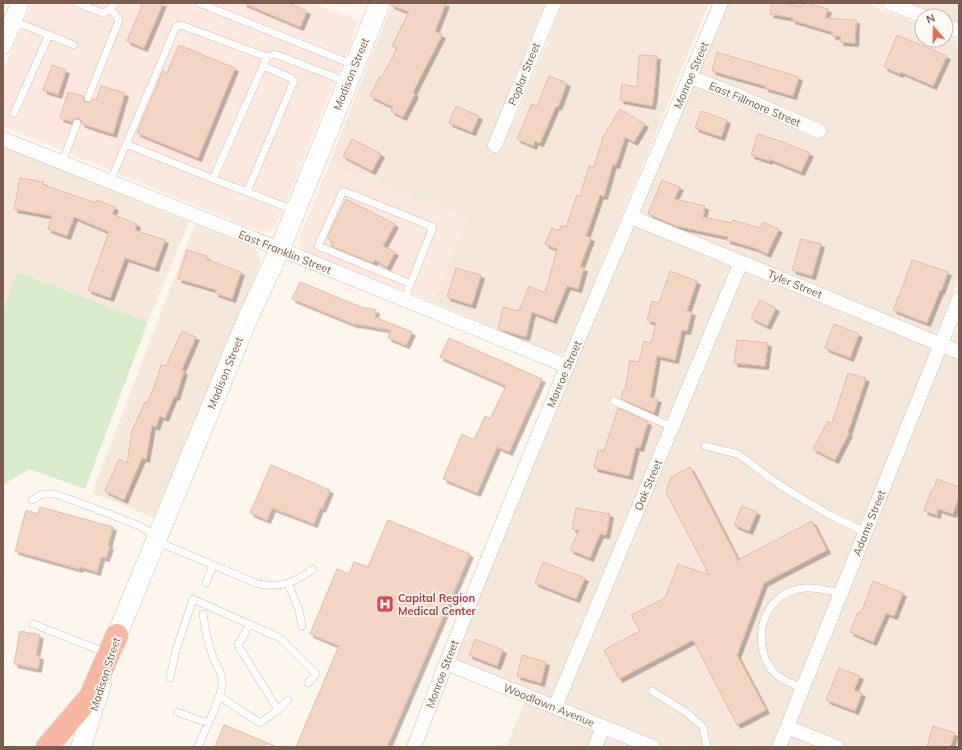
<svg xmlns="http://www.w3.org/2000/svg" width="962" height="750" font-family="Mulish,sans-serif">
	<defs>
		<filter id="shadow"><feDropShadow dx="3.5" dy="3.5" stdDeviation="0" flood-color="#0004"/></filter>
	</defs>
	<rect width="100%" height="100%" fill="#fdf6ec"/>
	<!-- residential -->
	<path fill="#f5e8da" d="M393,3h152l-46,113 15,6 49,-119h146l-142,347 -6,4 -8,-2 -120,-50 34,-85 -138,-53 39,-100z
		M723,3h143l56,23v14h24v-4l13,5v238l-21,51 -6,3 -5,-2 -281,-116 -5,-4 -1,-7z
		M908,3h51v21l-13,-5v-3h-6z
		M3,145l186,77 -41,100 -129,-50 -16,37z
		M195,223l60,25 6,13 -2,7 -103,250 -64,-25z
		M635,227l8,2 304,125 12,-29v422h-453l24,-58 -67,-26 -6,-5 -1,-7 174,-421z"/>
	<!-- commercial -->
	<path fill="#fde8e0" d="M32,3h280l47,18 -83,205 -6,5 -9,1 -258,-106v-55z
		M329,164l138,53 -34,85 -127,-50 -6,-7v-9z"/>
	<!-- green -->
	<path fill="#d8ecc9" d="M18,272l130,50 -63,167 -56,-20 -26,16v-176z"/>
	<!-- building -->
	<path fill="#f3d5c3" stroke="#e6bba3" filter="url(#shadow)" d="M143,3h20l-19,45 -17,-7z
		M243,3h46l18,8 -7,16z
		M391,3h55l-11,28 7,4 -29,57 2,2 -12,23 -12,-6 2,-4 -23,-11 10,-20 2,1 15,-29 -5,-2 17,-34 -18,-7z
		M772,3h12l18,4 1,-4h4l21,6 -3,9 31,2 -1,23 -15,-1 1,-6h-9v-4l-40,-12 1,-2 -23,-4z
		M897,35l50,21 -14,30 -32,-14 -1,2 -16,-7z
		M179,45l56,23 -37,90 -61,-25 26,-62 4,2z
		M717,52l82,25 -6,19 -28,-8v-2l-53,-15z
		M639,55l18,1 -3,38 -2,12 -32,-6 2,-16 15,3z
		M52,65l14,5 -8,25 -15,-5z
		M549,76l18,7 -9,24 -2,-1 -16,37 -5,-2 -2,5 -16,-7 15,-35 5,2z
		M101,86l24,7 -12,41 -31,-10 -1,-4 -3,-2 -4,1 -2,3 -12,-4 8,-26 15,4 1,5 5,2 4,-4 3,1z
		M456,106l23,10 -7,16 -23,-9z
		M620,109l25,15 -11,18 -9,-5 -9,28 -3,-1 -9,32 -4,-1 -14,41 5,2 -11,29 4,1 -6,21 -11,-3 -14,34 -21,-8 -6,25 -28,-8 5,-22 16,4 10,-25 16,7 12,-44 -12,-5 7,-16 7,3 2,-5 5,1 11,-32 3,1 9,-30 5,1 9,-30z
		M701,111l26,9 -6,17 -26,-9z
		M758,134l22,7 30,12 -9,19 -32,-13v2l-18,-6z
		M352,139l29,15 -9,17 -29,-15z
		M20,178l24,4 -1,3 53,18 1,-3 18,7 -3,7 25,10 -2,6 30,10 -10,28 -30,-10 -15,40 -22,-8 21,-58 -35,-15 -7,19 -19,-7 4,-13 -38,-7z
		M662,180l18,7 -6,12 31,7 -2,11 29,6 1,-3 27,8 3,-6 16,7 -12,25 -12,-6 -28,-8 1,-3 -52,-11 -28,-12z
		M346,199l49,25 -12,22 12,6 -8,15 -12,-7 -2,3 -42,-17 2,-4 -6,-4z
		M801,239l20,5 -9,32 -20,-6z
		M187,250l20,6 -1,3 35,13 -9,27 -17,-6 1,-3 -38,-11z
		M912,260l36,12 -7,19 -1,-1 -13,33 -34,-13 11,-27z
		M456,268l25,7 -9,30 -25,-8z
		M670,271l27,10 -10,30 5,1 -5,19 -5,-1 -7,30 -18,-4 -7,41 8,2 -4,14 -33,-14 2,-9 2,1 5,-31 9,2 5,-21 7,2 5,-20 -9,-3 5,-19 7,2z
		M300,282l61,25 15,3 -1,7 37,15 -6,13 -18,-7 3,-8 -35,-6v1l-64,-26z
		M760,300l16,8 -9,18 -16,-8z
		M834,324l25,10 -9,24 -25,-10z
		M182,331l14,6 -15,34h3l-8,26 -2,-1 -9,22 -5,-2 -4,11 -4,-2 -6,34 -4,-1 -18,42 -19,-9 14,-32 8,4 5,-32 13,-29 2,1 8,-18 6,-20 5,1z
		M449,338l93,41 -33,73 -12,-5 -20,46 -34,-14 19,-45 12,6 11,-24 5,3 16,-33 -66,-29z
		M737,340l31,3 -3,23 -31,-3z
		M848,373l18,5 -18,54 1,1 -14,27 -22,-11 15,-28 4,2z
		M618,408l30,14 -8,26 -4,-1 -7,29 -35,-8 4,-18 6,1z
		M271,465l59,25 -8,19 -2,-1 -6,16 -42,-16 -5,12 -17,-7z
		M690,467l47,91 -1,3 76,-40 15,29 -63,33 -27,72 29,55 -29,15 -44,-85 -74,39 -15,-29 36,-19 -9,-16 34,-17 13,-34 31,11 -43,-83 5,-15z
		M937,479l22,8v8l-6,19 -15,-5 -1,6 -13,-4 7,-21h2z
		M742,506l15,6 -8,19 -15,-6z
		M40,507l73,20 -5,18 2,1 -4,12 -5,-1 -4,15 -17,-5 -1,2 -64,-18 11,-41 12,4z
		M576,508l34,6 -4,21 -6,-1 -10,24 -20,-8 9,-20 -7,-1z
		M388,520l82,34 -83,193h-91l43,-101 -29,-12 27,-65 12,5 5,-12 14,5z
		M543,562l42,16 -9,21 -41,-16z
		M873,581l30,12 -9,23 -8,-3 -13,29 -23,-10 8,-20 3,1z
		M20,631l20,4 -4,20 4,1 -2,13 -24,-5z
		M475,639l28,11 -6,16 -28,-11z
		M522,655l24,7 -5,21 -24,-7z
		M839,668l21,8 -6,14 8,3 -7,18 -29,-11z
		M224,725l53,22h-62z
		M933,726l22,7 -5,14h-23z"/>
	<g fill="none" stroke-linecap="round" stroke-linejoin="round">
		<defs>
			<path id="service" d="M77,3l26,10 8,-4 3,-6
				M199,3l155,62
				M14,21l60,24
				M267,57l8,-3 72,28
				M263,66l28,12 3,3 -47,111 47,18
				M88,98l31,-78 -8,-11
				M14,113l35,-78
				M62,163l15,-40
				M213,179l34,13
				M110,182l66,-155 5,-2 86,32 -54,122 -87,-35
				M404,300l29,-73 -90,-36 -25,55 91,37
				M614,401l58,26
				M705,446l33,8 43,32 47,28 37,18
				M32,500l11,-6h12l31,11 54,21 16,10
				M156,541l102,43c24,4 36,-1 55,-15
				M206,583l7,-18
				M288,583l11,27 3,16
				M33,624l74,29
				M250,624l-12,21 40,65
				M170,678l6,-28 17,-51 87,39 36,36 -8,9
				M802,688c-11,-5 -23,-9 -31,-19 -22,-32 -5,-80 36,-81 11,-1 22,3 33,5
				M652,691l34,21 17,15 4,20
				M219,696l41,27 18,-13 10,-10
				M177,712l31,11
				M198,747c6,-16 24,-49 24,-64 1,-10 -6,-18 -9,-26 -5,-14 -8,-28 -10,-43"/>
			<path id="minor" d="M889,3l33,13
				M946,26l13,5
				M690,77l42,16 87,38
				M3,139l277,110 287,117
				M495,145l59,-142
				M631,217l328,135
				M446,663l207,84
				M555,707l186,-445
				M787,727l50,20
				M414,747c95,-251 203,-497 307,-744
				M595,747l8,-20
				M779,747l180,-448"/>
			<path id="tertiary" d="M3,45l17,-42"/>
			<path id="secondary" d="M113,650l4,-15 130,-315 33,-71 100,-246
				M81,747l20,-63"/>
			<path id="motorway" d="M47,747l43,-50 27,-62"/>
		</defs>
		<!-- service casing -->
		<use href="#service" stroke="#d1beb0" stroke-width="8"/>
		<!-- minor casing -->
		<use href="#minor" stroke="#d1beb0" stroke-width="15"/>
		<!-- tertiary casing -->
		<use href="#tertiary" stroke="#d1beb0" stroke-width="19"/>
		<!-- secondary casing -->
		<use href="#secondary" stroke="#d6c0b0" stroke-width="21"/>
		<!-- motorway casing -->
		<use href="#motorway" stroke="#dad1cd" stroke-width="23"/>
		<!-- service -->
		<use href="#service" stroke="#fff" stroke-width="7"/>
		<!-- minor -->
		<use href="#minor" stroke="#fff" stroke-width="14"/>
		<!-- tertiary -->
		<use href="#tertiary" stroke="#fff" stroke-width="18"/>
		<!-- secondary -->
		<use href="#secondary" stroke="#fff" stroke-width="20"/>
		<!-- motorway -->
		<use href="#motorway" stroke="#f7b7a3" stroke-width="22"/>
	</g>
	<!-- icons -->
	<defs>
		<symbol id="hospital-square" viewBox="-11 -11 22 22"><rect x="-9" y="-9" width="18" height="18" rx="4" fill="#e0444e" stroke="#fffaf3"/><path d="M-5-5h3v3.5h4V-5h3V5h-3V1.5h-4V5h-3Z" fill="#fff"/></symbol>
	</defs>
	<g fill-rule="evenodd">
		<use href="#hospital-square" x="375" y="594" width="20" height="20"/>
	</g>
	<g text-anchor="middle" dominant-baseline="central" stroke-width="3.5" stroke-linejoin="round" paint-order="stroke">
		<!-- street labels -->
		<g font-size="11" fill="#7a5c4d" stroke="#fffaf3">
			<text transform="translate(351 74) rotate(-68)">Madison Street</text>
			<text transform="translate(524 74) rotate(-68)">Poplar Street</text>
			<text transform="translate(691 75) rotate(-67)">Monroe Street</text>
			<text transform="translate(755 104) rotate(23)">East Fillmore Street</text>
			<text transform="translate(285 252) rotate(22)">East Franklin Street</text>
			<text transform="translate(795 284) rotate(22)">Tyler Street</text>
			<text transform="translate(225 373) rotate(-68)">Madison Street</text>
			<text transform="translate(564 374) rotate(-67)">Monroe Street</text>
			<text transform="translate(648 485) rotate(-67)">Oak Street</text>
			<text transform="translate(869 523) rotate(-68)">Adams Street</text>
			<text transform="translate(105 674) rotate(-72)">Madison Street</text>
			<text transform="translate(442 674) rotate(-69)">Monroe Street</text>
			<text transform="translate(549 705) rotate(22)">Woodlawn Avenue</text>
		</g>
		<!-- health labels -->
		<g font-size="11" font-weight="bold" fill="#be3a42" stroke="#fffaf3" text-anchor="start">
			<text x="398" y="598">Capital Region<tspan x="398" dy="13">Medical Center</tspan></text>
		</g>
	</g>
	<!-- border -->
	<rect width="962" height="750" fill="none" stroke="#7a5c4d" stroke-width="8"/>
	<!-- north arrow -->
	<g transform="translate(934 28) rotate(340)"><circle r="19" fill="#fffaf3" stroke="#cabbb1"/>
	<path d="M0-3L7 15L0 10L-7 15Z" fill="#e76f51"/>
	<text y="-6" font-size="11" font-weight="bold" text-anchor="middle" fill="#7a5c4d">N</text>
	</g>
</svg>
